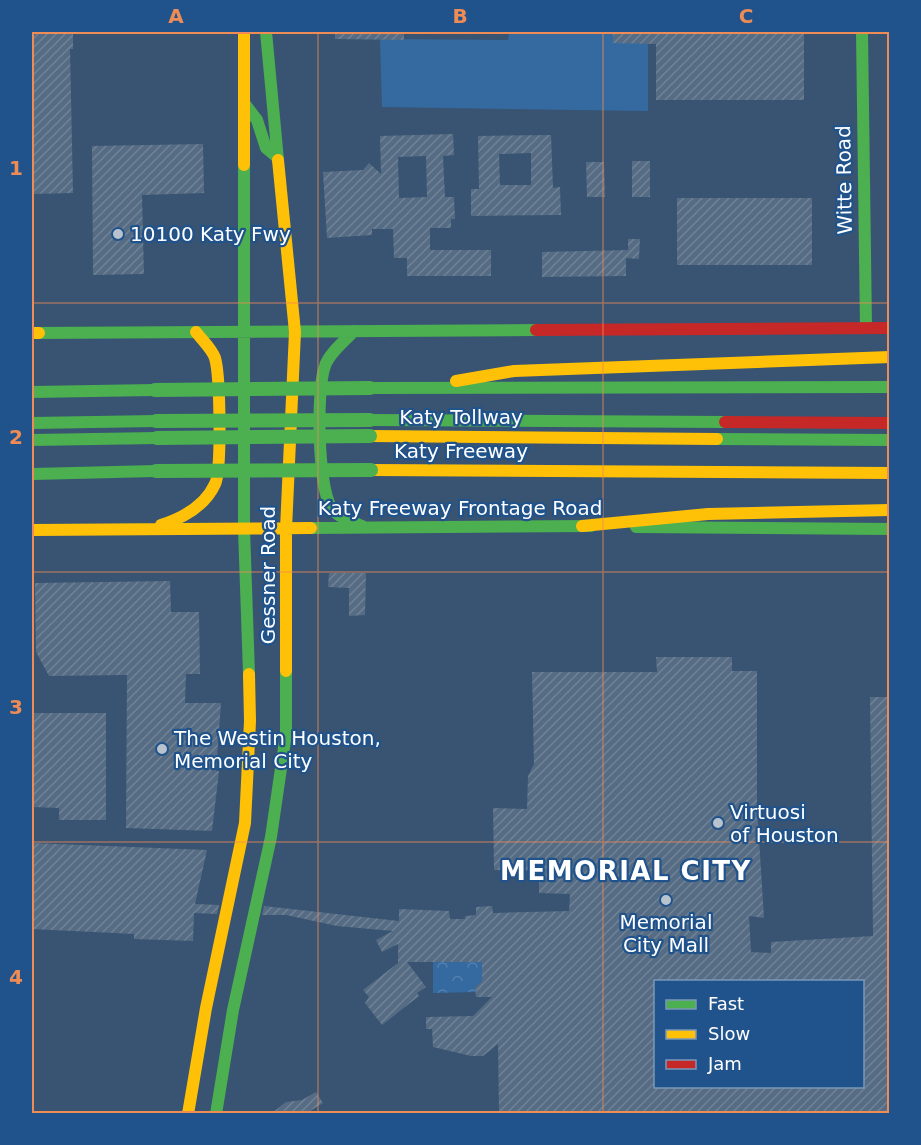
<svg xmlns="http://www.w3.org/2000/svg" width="921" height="1145" font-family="'DejaVu Sans',sans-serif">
	<defs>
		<pattern id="forest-crowns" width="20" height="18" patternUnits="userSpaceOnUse" patternTransform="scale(1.5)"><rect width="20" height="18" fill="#356aa1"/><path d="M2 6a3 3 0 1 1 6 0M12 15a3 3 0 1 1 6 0" fill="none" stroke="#5380af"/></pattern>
		<pattern id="building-hatch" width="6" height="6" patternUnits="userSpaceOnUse" patternTransform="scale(1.5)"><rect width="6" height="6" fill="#566c84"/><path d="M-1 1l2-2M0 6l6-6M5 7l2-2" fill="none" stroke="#6f8296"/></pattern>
	</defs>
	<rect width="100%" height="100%" fill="#385472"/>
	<!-- grass -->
	<path fill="#356aa1" d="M509,32h139v79l-266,-4 -2,-68 128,1z"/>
	<!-- forest -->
	<path fill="url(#forest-crowns)" d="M433,962h49v19l-7,7v4l-42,1z"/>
	<!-- building -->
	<path fill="url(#building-hatch)" fill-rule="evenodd" d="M32,32h41v17h-3l3,144 -41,1z
		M335,32h69v8l-69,-1z
		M613,32h191v68h-148v-56l-43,-1z
		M453,134l1,21 -11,1 2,41h9l1,22h-4v9h-21v22h61v26h-84v-18h-13l-1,-29h-21v6l-45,3 -4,-66 40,-2 6,-7 12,11 -1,-38zM426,156l1,41 -28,1 -1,-41z
		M551,135l2,53 7,-1 1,28 -90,1v-27h8l-1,-53zM531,153v32h-31l-1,-31z
		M203,144l1,49 -62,2 2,79 -51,1 -1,-129z
		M632,161h18v36h-18z
		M586,162h18l1,35h-18z
		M677,198h135v67h-135z
		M628,239h12l-1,20 -13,-1v18l-84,1v-25l86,-2z
		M329,573h37l-1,42 -16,1v-28l-21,-1z
		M170,581l1,31h28l1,62h-14l-1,29h36l-5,68h3l-7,60 -86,-3 1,-153 -78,1 -13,-24 -1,-69z
		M656,657h76v14h25v136l7,111 -15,-2 2,36 20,1v-11l102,-6 -3,-239h20v416h-391l-1,-69 -15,12h-12l-38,-9 -1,-18h-6v-12l47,-1 19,-19h-16l-1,-9 7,-7v-19h-75l19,25 -9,6 2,3 -37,29 -17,-22 4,-6 -6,-7 35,-27v-19l-16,8 -6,-12 17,-9 -56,-5 -51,-11h-24l2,-9 135,15v-12l50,2 1,8h15v-3l11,-1v-8l16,-1 1,7 76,-2 1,-17 -31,-1v-22l-45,-1 -1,-62 34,1 1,-33 6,-12 -2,-92h125zM656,981h206v105h-206z
		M32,713h74v107h-47v-12l-27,-1z
		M32,843l175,7 -12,54 24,1 -2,9 -23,-1 -1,28 -59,-2v-5l-102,-5z
		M316,1092l7,11 -16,10h-35l14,-11 16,-2z"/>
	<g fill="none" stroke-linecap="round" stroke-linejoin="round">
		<!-- fast -->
		<path stroke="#4caf50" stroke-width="12" d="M266,32l12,128
			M862,32l4,296
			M244,103l13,17 9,28 12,10
			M244,165v364l5,145
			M354,331c-9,10 -25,22 -29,35 -9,24 -7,120 6,141 7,11 20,14 31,19
			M32,333l504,-3
			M370,388l520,-1
			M32,392l123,-2
			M370,420l355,2
			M32,423l124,-2
			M717,439l173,1
			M32,440l125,-2
			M32,474l124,-3
			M636,527l254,2
			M311,528l280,-2
			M216,1114l17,-104 38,-173 15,-103v-63"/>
		<!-- slow -->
		<path stroke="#ffc107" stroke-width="12" d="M244,32v133
			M278,160l17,172 -9,197v142
			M32,333h7
			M456,381l58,-10 376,-14
			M370,436l347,3
			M371,470l519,3
			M161,525c22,-7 44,-19 54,-41 7,-14 5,-109 0,-126 -3,-9 -13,-18 -19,-26
			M582,526l126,-12 182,-4
			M32,530l279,-2
			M188,1114l18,-106 39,-185 5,-102 -1,-47"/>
		<!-- jam -->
		<path stroke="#c62828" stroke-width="12" d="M536,330l354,-2
			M725,422l165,1"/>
		<!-- fast-bridge -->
		<path stroke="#4caf50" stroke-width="14" d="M155,390l215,-2
			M156,421l214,-1
			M157,438l213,-2
			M156,471l215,-1"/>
	</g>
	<!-- grid -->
	<path fill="none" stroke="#ef8b55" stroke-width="1.5" stroke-opacity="0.55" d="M318,32v1082M603,32v1082M32,303h858M32,572h858M32,842h858"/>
	<!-- markers -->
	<g fill="#b9c3ce" stroke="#20538b" stroke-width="2">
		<circle cx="118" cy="234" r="6"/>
		<circle cx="162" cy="749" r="6"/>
		<circle cx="718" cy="823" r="6"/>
		<circle cx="666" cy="900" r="6"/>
	</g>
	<g text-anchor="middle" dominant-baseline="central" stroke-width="4.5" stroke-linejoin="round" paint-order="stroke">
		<!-- street labels -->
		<g font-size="20" fill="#fff" stroke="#20538b">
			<text transform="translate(844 180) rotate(-91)">Witte Road</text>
			<text x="461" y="417">Katy Tollway</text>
			<text x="461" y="451">Katy Freeway</text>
			<text x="460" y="508">Katy Freeway Frontage Road</text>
			<text transform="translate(268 575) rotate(-90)">Gessner Road</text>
		</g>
		<!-- poi labels -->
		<g font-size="20" fill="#fff" stroke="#20538b" text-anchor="start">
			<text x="130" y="234">10100 Katy Fwy</text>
			<text x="174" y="738">The Westin Houston,<tspan x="174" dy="23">Memorial City</tspan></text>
			<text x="730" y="812">Virtuosi<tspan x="730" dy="23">of Houston</tspan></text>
			<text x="666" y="922" text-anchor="middle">Memorial<tspan x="666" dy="23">City Mall</tspan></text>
		</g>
		<!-- district labels -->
		<g font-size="26" font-weight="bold" letter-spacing="1.5" fill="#fff" stroke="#20538b">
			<text x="626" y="871">MEMORIAL CITY</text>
		</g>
	</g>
	<!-- border -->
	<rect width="921" height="1145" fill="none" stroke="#20538b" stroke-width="66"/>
	<!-- legend -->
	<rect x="654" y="980" width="210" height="108" fill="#20538b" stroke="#7998b9" stroke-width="1.5"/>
	<rect x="666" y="1000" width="30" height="9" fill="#4caf50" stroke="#7998b9" stroke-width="1.5"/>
	<text x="708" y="1010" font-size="18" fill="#ffffff">Fast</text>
	<rect x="666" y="1030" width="30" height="9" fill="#ffc107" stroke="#7998b9" stroke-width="1.5"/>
	<text x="708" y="1040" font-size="18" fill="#ffffff">Slow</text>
	<rect x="666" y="1060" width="30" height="9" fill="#c62828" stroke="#7998b9" stroke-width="1.5"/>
	<text x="708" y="1070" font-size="18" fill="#ffffff">Jam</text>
	<rect x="33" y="33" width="855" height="1079" fill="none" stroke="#ef8b55" stroke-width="2"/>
	<g font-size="20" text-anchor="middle" font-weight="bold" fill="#ef8b55">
		<text x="176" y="23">A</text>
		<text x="460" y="23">B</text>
		<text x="746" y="23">C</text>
		<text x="16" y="175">1</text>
		<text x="16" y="444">2</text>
		<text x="16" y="714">3</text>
		<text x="16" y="984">4</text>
	</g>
</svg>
